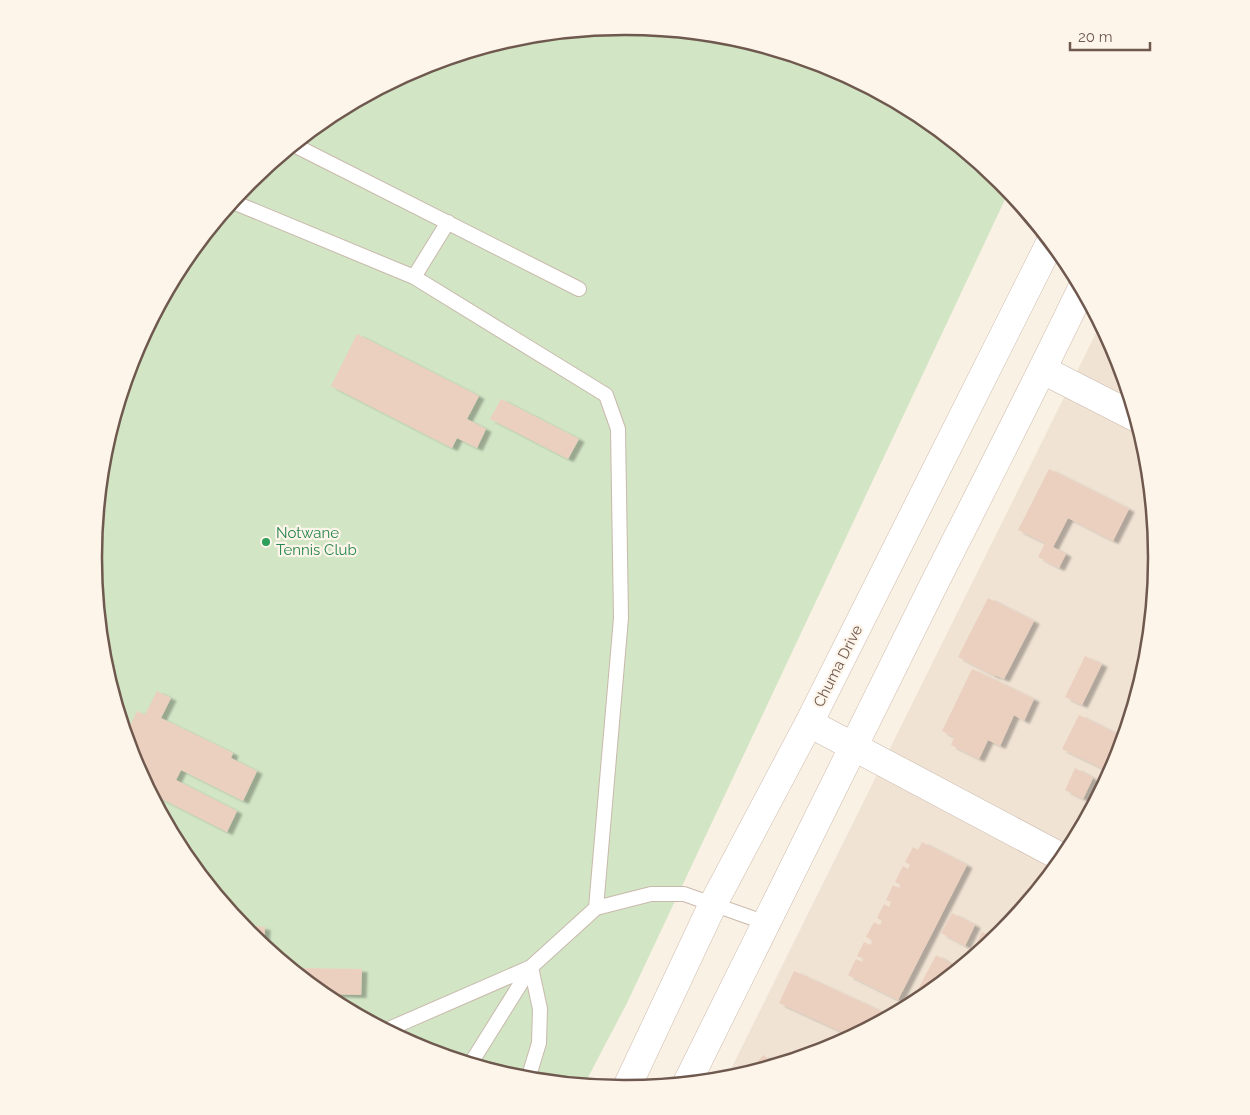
<svg xmlns="http://www.w3.org/2000/svg" width="1250" height="1115" font-family="Raleway,sans-serif">
	<defs>
		<filter id="shadow"><feDropShadow dx="5.5" dy="3" stdDeviation="1" flood-color="#0004"/></filter>
	</defs>
	<rect width="100%" height="100%" fill="#f9f1e4"/>
	<!-- residential -->
	<path fill="#f0e3d4" d="M1100,325l16,29 30,100 10,104 -10,103 -30,100 -49,92 -67,80 -80,66 -92,49 -102,31z"/>
	<!-- green -->
	<path fill="#d2e5c5" d="M625,26l104,11 100,30 91,49 81,66 8,9 -382,812 -43,82 -63,-7 -100,-30 -91,-49 -81,-66 -66,-81 -49,-91 -30,-100 -10,-104 10,-103 30,-100 49,-92 67,-80 80,-66 92,-49 100,-31z"/>
	<!-- building -->
	<path fill="#ecd0bf" filter="url(#shadow)" d="M357,334l122,62 -12,23 19,10 -9,19 -20,-10 -5,10 -121,-62z
		M501,399l78,40 -11,20 -78,-40z
		M1049,469l80,40 -16,32 -45,-23 -15,29 13,7 -7,14 -21,-11 7,-14 -27,-13z
		M988,598l46,23 -30,58 -9,-4v1l-37,-19z
		M1085,656l17,8 -20,41 -17,-8z
		M972,669l62,30 -10,22 -10,-6 -14,31 -12,-6 -9,19 -28,-14 3,-8 -12,-6z
		M157,691l14,7 -10,20 72,35 -2,5 26,13 -14,30 -62,-31 -5,10 61,31 -10,21 -75,-38 -18,-33 -8,-27 11,-23 8,4z
		M1079,715l44,22 -7,24 -6,11 -48,-23z
		M1075,768l18,10 -10,21 -18,-9z
		M922,842l45,23 -69,135 -50,-25 8,-16 6,3 2,-3 -7,-3 7,-14 6,3 3,-4 -7,-4 8,-15 6,3 2,-4 -5,-3 7,-14 5,3 2,-5 -5,-2 7,-15 6,3 2,-3 -6,-3 8,-16 5,3 2,-4 -5,-3 8,-15 5,3z
		M1012,912l4,2 -11,14h-1z
		M952,913l23,12 -10,21 -24,-13z
		M243,925l22,2 -1,18 -15,-12z
		M982,932l13,6 -26,21z
		M936,955l15,9 -10,18 -18,15 -7,-4z
		M301,968l61,1 -1,26 -37,-1 -24,-19z
		M794,971l89,41 -4,9 -28,15 -72,-33z
		M805,1047l6,7 -18,5z
		M764,1055l10,10 -29,9z"/>
	<g fill="none" stroke-linecap="round" stroke-linejoin="round">
		<defs>
			<path id="lane" d="M294,145l285,144
				M233,202l181,75 192,118 12,34 3,189 -25,290
				M414,277l34,-55
				M389,1031l2,-3 140,-61 9,42 -1,34 -11,36
				M471,1063l60,-96 65,-59 55,-14h33l82,29"/>
			<path id="street" d="M1043,370l92,47
				M809,723l254,135"/>
			<path id="secondary" d="M687,1083c82,-165 163,-330 245,-495 50,-99 101,-198 149,-298
				M626,1089l87,-185 96,-181 241,-480"/>
		</defs>
		<!-- lane casing -->
		<use href="#lane" stroke="#c9b9ac" stroke-width="16"/>
		<!-- street casing -->
		<use href="#street" stroke="#c9b9ac" stroke-width="29"/>
		<!-- secondary casing -->
		<use href="#secondary" stroke="#cebbad" stroke-width="29"/>
		<!-- lane -->
		<use href="#lane" stroke="#fff" stroke-width="14"/>
		<!-- street -->
		<use href="#street" stroke="#fff" stroke-width="28"/>
		<!-- secondary -->
		<use href="#secondary" stroke="#fff" stroke-width="28"/>
	</g>
	<!-- markers -->
	<circle fill="#2e9e5b" stroke="#fdf5ea" stroke-width="2" cx="266" cy="542" r="5"/>
	<g text-anchor="middle" dominant-baseline="central" stroke-width="4.5" stroke-linejoin="round" paint-order="stroke">
		<!-- leisure labels -->
		<g font-size="15" fill="#27864d" stroke="#fdf5ea" text-anchor="start">
			<text x="276" y="533">Notwane<tspan x="276" dy="17">Tennis Club</tspan></text>
		</g>
		<!-- street labels -->
		<g font-size="15" fill="#6f584d" stroke="#fdf5ea">
			<text transform="translate(838 666) rotate(-63)">Chuma Drive</text>
		</g>
	</g>
	<!-- crop -->
	<path d="M0 0H1250V1115H0ZM624 35H626A522 522 0 0 1 1148 557V558A522 522 0 0 1 626 1080H624A522 522 0 0 1 102 558V557A522 522 0 0 1 624 35Z" fill="#fdf5ea" fill-rule="evenodd"/>
	<path fill="none" stroke="#6f584d" stroke-width="2.5" d="M624 35H626A522 522 0 0 1 1148 557V558A522 522 0 0 1 626 1080H624A522 522 0 0 1 102 558V557A522 522 0 0 1 624 35Z"/>
	<!-- scale -->
	<path d="M1070 42v8h80v-8" fill="none" stroke="#6f584d" stroke-width="2.5"/>
	<text x="1078" y="42" font-size="15" fill="#6f584d" stroke="#fdf5ea" stroke-width="4" paint-order="stroke">20 m</text>
</svg>
